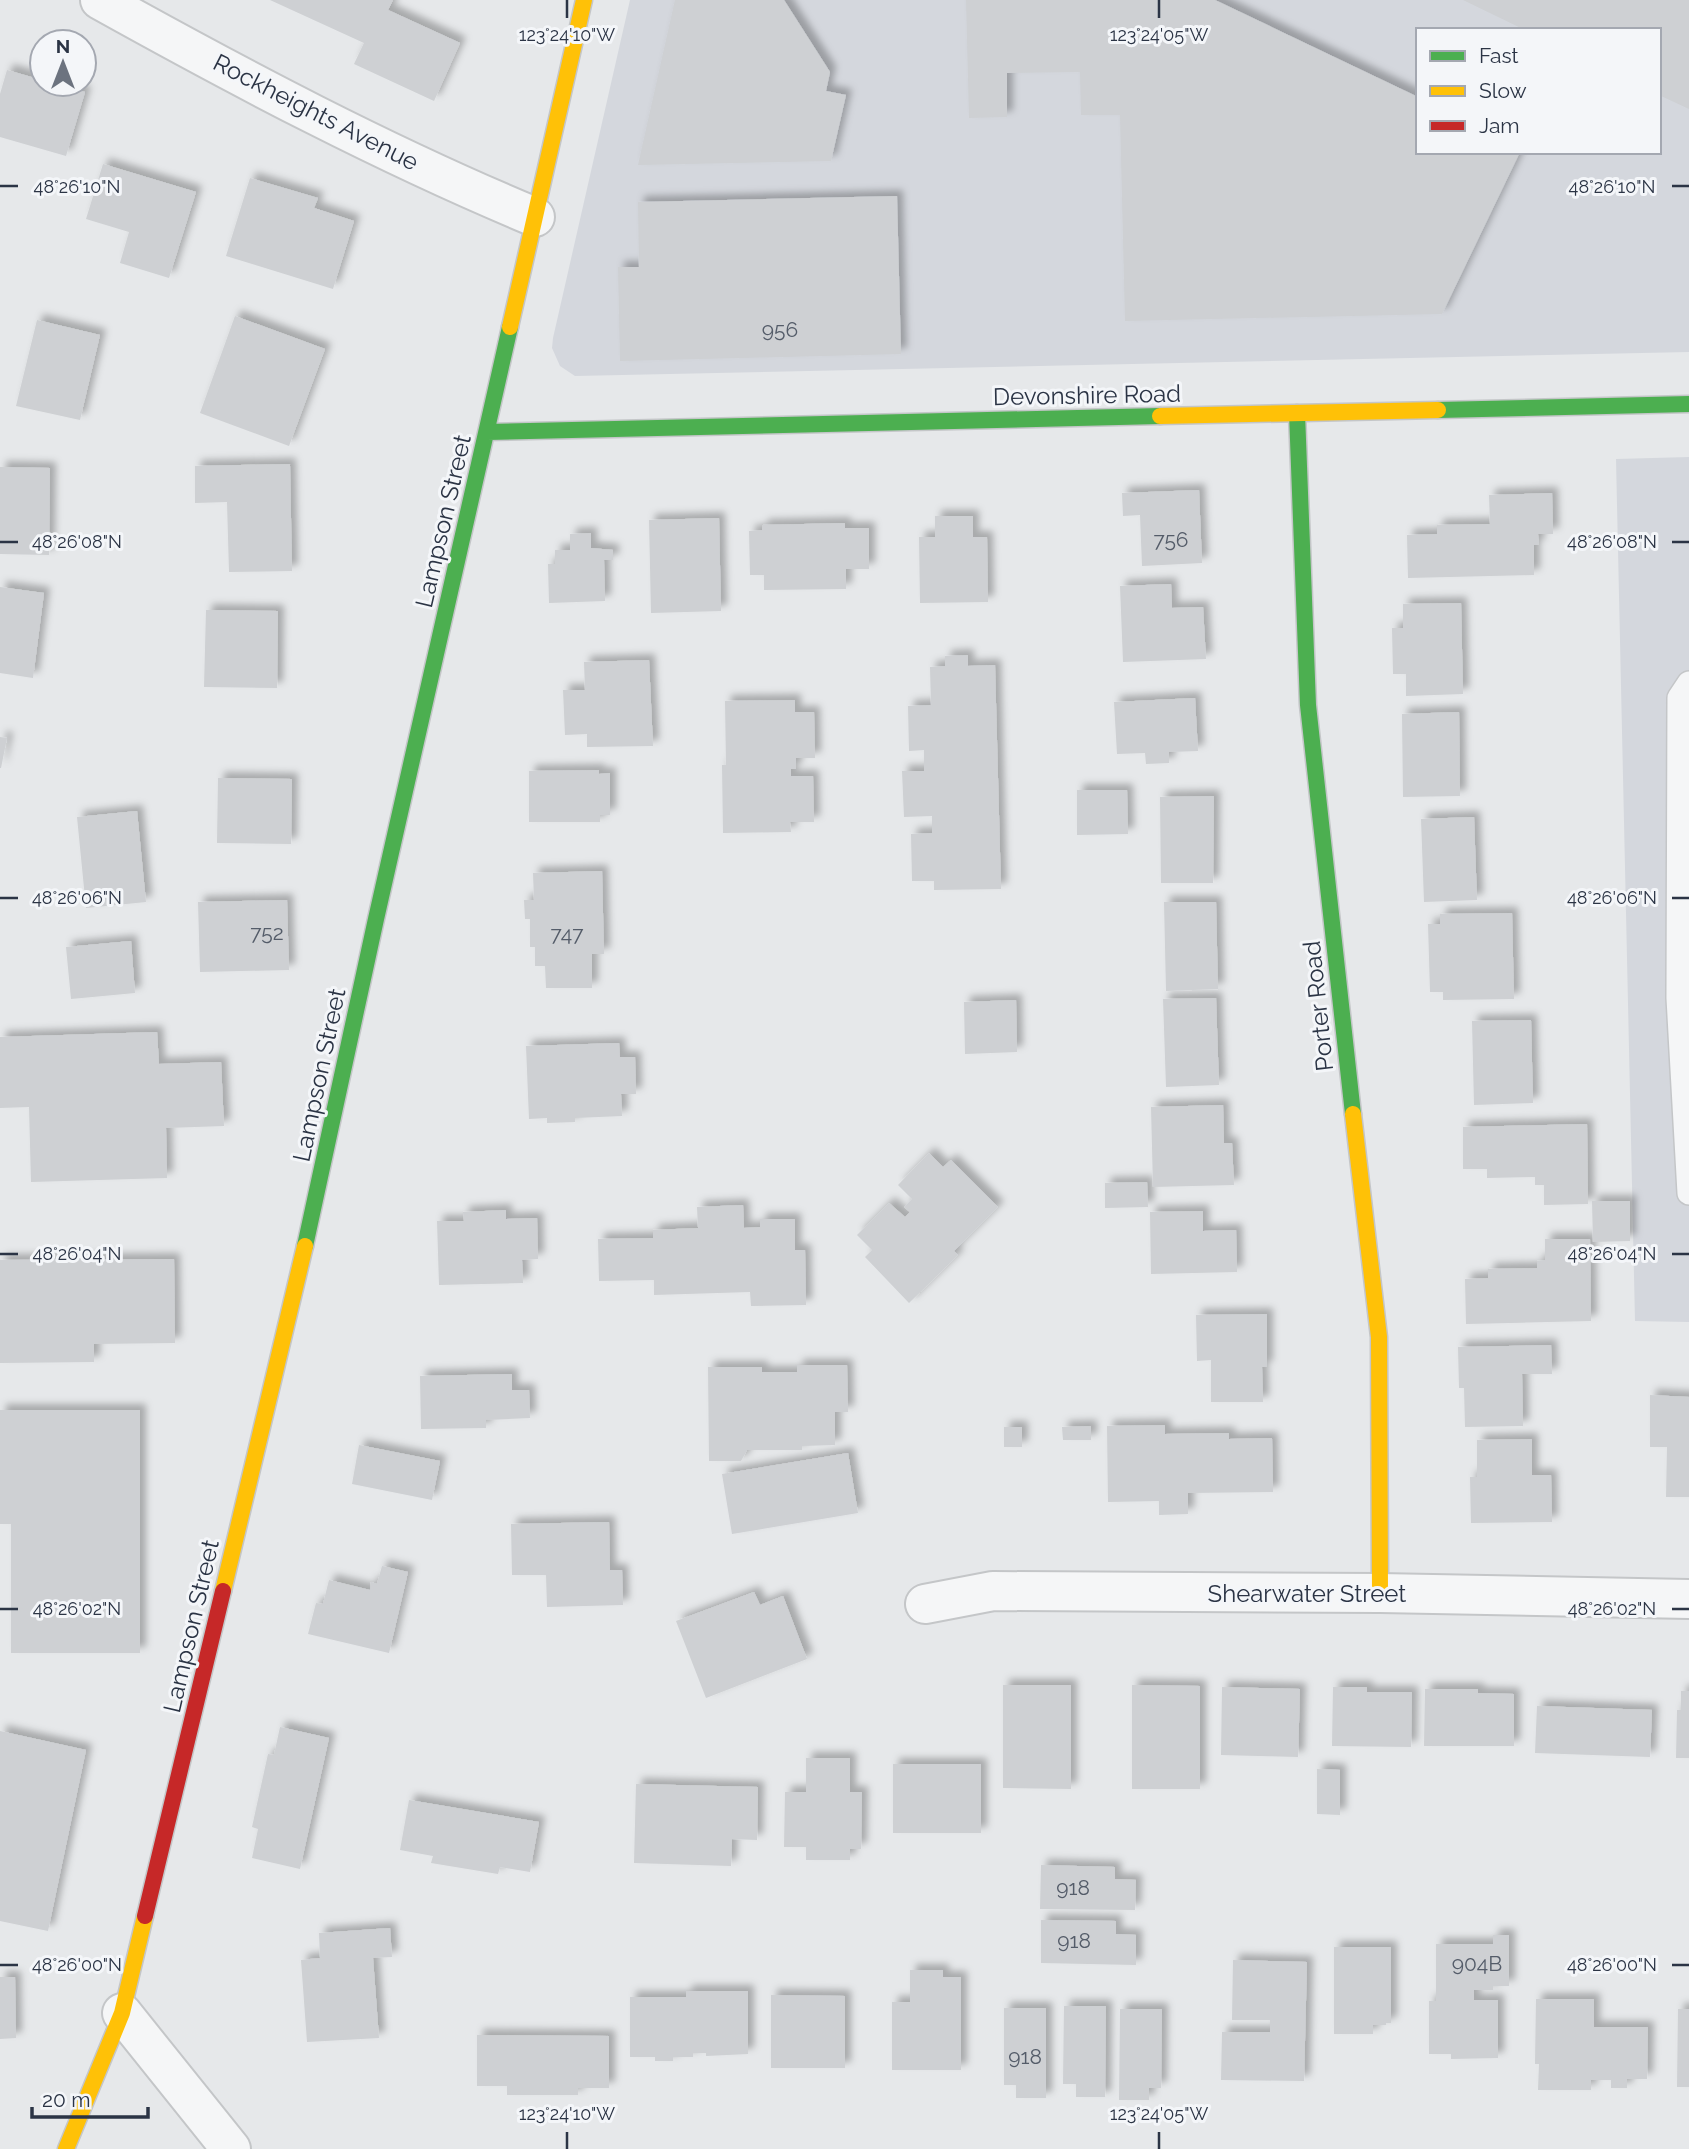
<svg xmlns="http://www.w3.org/2000/svg" width="1689" height="2149" font-family="Raleway,sans-serif">
	<defs>
		<filter id="shadow"><feDropShadow dx="6" dy="-6" stdDeviation="3.5" flood-color="#0004"/></filter>
	</defs>
	<rect width="100%" height="100%" fill="#e6e8ea"/>
	<!-- built -->
	<path fill="#d4d7dd" fill-rule="evenodd" d="M630,0h1059v352l-1114,24 -15,-10 -8,-18 1,-10zM1418,30h241v122h-241z
		M1689,457v865l-54,-1 -19,-862z"/>
	<!-- building -->
	<path fill="#ced0d3" filter="url(#shadow)" d="M270,0h123l-5,10 72,33 -26,58 -80,-37 10,-21z
		M675,0h109l46,72 -4,19 20,4 -15,66 -193,4z
		M966,0h249l203,97v55h102l-78,162 -317,7 -5,-206h-39l-1,-43 -73,1v44l-38,1z
		M1463,0h226v109l-30,-14v-65h-134z
		M7,70l35,10v4h13l30,8 -19,64 -66,-19v-43z
		M103,164l93,28 -27,86 -49,-15 9,-31 -43,-13z
		M250,178l68,20 -4,10 40,13 -21,68 -107,-33z
		M897,196l4,158 -281,7 -2,-94h21l-1,-65z
		M235,316l90,33 -36,97 -89,-33z
		M37,320l63,15 -20,85 -64,-14z
		M290,464l2,107 -63,1 -2,-70 -32,1v-37z
		M0,467l50,1 -1,87 -49,-1z
		M1199,490l3,73 -60,3 -2,-51 -17,1 -1,-23z
		M1552,493l1,41h-15l1,11h-5v30l-126,3 -1,-43 30,-1v-9l53,-1 -1,-29z
		M935,516h38v21h14l1,65 -68,1 -1,-66h16z
		M719,518l2,93 -70,2 -2,-93z
		M845,523v5h24v41h-23v20l-82,1v-15h-14l-1,-44 13,-1v-5z
		M591,533v15l22,2v10h-9l1,41 -56,2 -1,-39h7v-14h15v-16z
		M1171,584l1,24 31,-1 3,52 -83,3 -3,-76z
		M0,587l44,6 -11,85 -33,-5z
		M1461,603l2,91 -57,2v-22h-13l-1,-46h11v-24z
		M206,610l72,1 -1,77 -73,-1z
		M968,655v11l27,-1 6,224 -67,1v-9h-22l-1,-47 21,-1v-17l-28,1 -2,-46h22v-21l-15,1 -1,-45 23,-1 -1,-38 15,-1v-10z
		M649,660l4,86 -66,1v-13l-22,1 -2,-45h22l-1,-28z
		M1195,698l3,53 -29,1v11l-23,1 -1,-11 -28,1 -3,-52z
		M795,700v12h19l1,46h-19v11h-5v7h22l1,46h-24l1,10 -68,1 -1,-68h4l-1,-64z
		M1459,712l1,84 -57,1 -1,-83z
		M0,737l7,1 -6,30h-1z
		M599,770v4l11,-1v42h-10v7h-71v-51z
		M218,778l74,1 -1,65 -74,-1z
		M1077,790h50l1,44 -51,1z
		M1214,796l-1,87h-52l-1,-86z
		M137,811l9,91 -60,6 -9,-91z
		M1474,817l3,83 -53,2 -3,-83z
		M602,871l2,83h-12v34h-46l-1,-22h-10v-19h-5v-28h-5l-1,-19h10l-1,-27z
		M287,900l2,70 -89,2 -2,-70z
		M1164,902h52l2,87 -52,2z
		M1512,913l2,86 -71,1v-8h-13l-2,-68h12v-10z
		M131,941l4,52 -64,6 -5,-52z
		M1216,998l3,87 -53,2 -3,-88z
		M1016,1000l1,52 -52,2 -1,-52z
		M1531,1020l2,83 -59,2 -2,-84z
		M157,1032l2,32 62,-2 3,64 -58,2 1,50 -136,4 -2,-75 -29,1v-71z
		M619,1043l1,14h15l1,37h-15l1,22 -47,2v4l-28,1v-5l-18,1 -3,-73z
		M1223,1105l1,38h8l2,42 -81,2 -2,-80z
		M1587,1124l1,80 -44,1v-20h-9v-8l-48,1v-9h-24v-42z
		M929,1153l14,14 8,-7 47,47 -44,44 4,4 -49,48 -44,-46 7,-7 -15,-15 32,-32 16,14 5,-5 -6,-5 8,-8 -14,-14z
		M1147,1182l1,25 -43,1v-25z
		M1592,1201h38v40l-37,1z
		M743,1205l1,23 16,-1v-8h35v31h10l1,55 -55,1 -1,-14 -96,3v-15l-55,1 -1,-42 55,-1v-8l45,-2 -1,-21z
		M506,1210v9l31,-1 1,41 -16,1 1,23 -84,2 -2,-64h27l-1,-9z
		M1203,1211v20l33,-1 1,42 -86,2 -1,-62z
		M1545,1239h45l1,82 -125,3 -1,-45 23,-1v-9l49,-1v-7l8,-1z
		M174,1259l1,84 -81,1v18l-94,1v-103z
		M1267,1314v53h-5l1,35h-52v-42l-14,1 -1,-46z
		M1551,1345l1,29h-30l1,52 -58,1 -1,-39h-5l-1,-41z
		M797,1365h50l1,47h-13v33l-33,1v4h-55l-6,11h-32l-1,-94h54v5h35z
		M512,1374v16h17l1,28 -44,2v8l-65,1 -1,-53z
		M1650,1395l39,2v100h-23l1,-50h-17z
		M0,1410h140v243h-129v-129h-11z
		M1165,1425v9l64,-1v6l43,-1 1,54 -85,1v21l-29,1v-14l-51,1 -1,-76z
		M1091,1426v14h-28l-1,-13z
		M1004,1427h18v20h-18z
		M1532,1439v36h19l1,47 -81,1 -1,-46h7v-37z
		M359,1445l81,16 -8,39 -80,-16z
		M848,1453l10,60 -126,21 -10,-60z
		M609,1522l1,48h12l1,35 -76,2 -1,-32h-34l-1,-51z
		M382,1566l26,6 -19,81 -81,-19 8,-31 7,1 6,-24 41,10 1,-8 6,2z
		M754,1592l6,13 23,-9 24,63 -101,39 -30,-77z
		M1003,1685h68v104l-68,-1z
		M1132,1685l68,1v103h-68z
		M1222,1687l78,2 -2,68 -77,-2z
		M1333,1687h34v5h45l-1,55 -79,-1z
		M1425,1689h53v4l36,1v52h-90z
		M1681,1691h8v67h-13l1,-48h4z
		M1537,1706l115,4 -2,47 -115,-4z
		M280,1727l49,11 -29,131 -48,-11 6,-29 -6,-2 16,-73 6,1z
		M0,1731l86,19 -38,181 -48,-10z
		M806,1758h44v34h12l-1,57h-11v11h-44v-13h-22l1,-55h21z
		M893,1764h88v69h-88z
		M1317,1769l23,1v45l-23,-1z
		M636,1784l122,3 -1,53 -25,-1 -1,27 -97,-3z
		M409,1800l130,22 -9,50 -30,-5 -2,7 -67,-11 2,-7 -33,-6z
		M1041,1865l74,2v12l21,1 -1,30 -95,-1z
		M1041,1920l75,1v13l20,1v30l-95,-2z
		M390,1928l2,29 -19,1 6,80 -72,4 -6,-82 19,-2 -1,-25z
		M1493,1935h16v51h-16v4h-19v10h24v58l-47,1v-5h-22v-53h7v-57h57z
		M1334,1947h57v76h-5v2h-13v9h-39z
		M1233,1960l74,2 -3,119 -83,-1 1,-48h48v-12h-38z
		M910,1970h33v7h18v93h-69v-68h18z
		M0,1977h15l1,61 -16,1z
		M686,1991h62v63l-42,2v-3h-13v4h-20v4h-18v-4h-25v-60h56z
		M771,1995l74,1v72h-74z
		M1536,1999h58v28h54l-1,52h-20v9h-16v-8h-20v10h-53l1,-26h-4z
		M1064,2006h42l-1,91h-29v-13h-13z
		M1004,2008h42v90h-30v-13h-12z
		M1120,2009h42l-1,79h-12v12h-30z
		M1678,2009h11v78h-12z
		M477,2035l132,1v52h-31v7h-71v-9h-30z"/>
	<g fill="none" stroke-linecap="round" stroke-linejoin="round">
		<defs>
			<path id="lane" d="M1689,683l-10,15 -1,300 11,195"/>
			<path id="street" d="M100,0c142,79 286,155 435,217
				M925,1604l68,-13 387,2 309,6
				M122,2013l109,136"/>
			<path id="fast" d="M1438,410l251,-6
				M1297,413l11,292 45,409
				M487,432l673,-16
				M305,1246l71,-327 134,-592"/>
			<path id="slow" d="M510,327l74,-327
				M1160,416l278,-6
				M1353,1114l26,223 1,256
				M223,1591l82,-345
				M66,2149l56,-136 23,-97"/>
			<path id="jam" d="M145,1916l78,-325"/>
		</defs>
		<!-- lane casing -->
		<use href="#lane" stroke="#c4c6c8" stroke-width="26"/>
		<!-- street casing -->
		<use href="#street" stroke="#c4c6c8" stroke-width="42"/>
		<!-- fast casing -->
		<use href="#fast" stroke="#c4c6c8" stroke-width="19"/>
		<!-- slow casing -->
		<use href="#slow" stroke="#c4c6c8" stroke-width="19"/>
		<!-- jam casing -->
		<use href="#jam" stroke="#c4c6c8" stroke-width="19"/>
		<!-- lane -->
		<use href="#lane" stroke="#f5f6f7" stroke-width="23"/>
		<!-- street -->
		<use href="#street" stroke="#f5f6f7" stroke-width="38"/>
		<!-- fast -->
		<use href="#fast" stroke="#4caf50" stroke-width="16"/>
		<!-- slow -->
		<use href="#slow" stroke="#ffc107" stroke-width="16"/>
		<!-- jam -->
		<use href="#jam" stroke="#c62828" stroke-width="16"/>
	</g>
	<!-- ticks -->
	<path fill="none" stroke="#2b3445" stroke-width="2.5" d="M567,0v18M1159,0v18M0,186h18M1672,186h17M0,542h18M1672,542h17M0,898h18M1672,898h17M0,1254h18M1672,1254h17M0,1609h18M1672,1609h17M0,1965h18M1672,1965h17M567,2132v17M1159,2132v17"/>
	<g text-anchor="middle" dominant-baseline="central" stroke-width="6" stroke-linejoin="round" paint-order="stroke">
		<!-- number labels -->
		<g font-size="21" fill="#545c69">
			<text x="780" y="329">956</text>
			<text x="1171" y="539">756</text>
			<text x="267" y="932">752</text>
			<text x="567" y="933">747</text>
			<text x="1073" y="1887">918</text>
			<text x="1074" y="1940">918</text>
			<text x="1477" y="1963">904B</text>
			<text x="1025" y="2056">918</text>
		</g>
		<!-- street labels -->
		<g font-size="24" fill="#2b3445" stroke="#f4f6f9">
			<text transform="translate(316 112) rotate(27)">Rockheights Avenue</text>
			<text transform="translate(1087 395) rotate(-1)">Devonshire Road</text>
			<text transform="translate(443 521) rotate(-77)">Lampson Street</text>
			<text transform="translate(1318 1006) rotate(-96)">Porter Road</text>
			<text transform="translate(319 1075) rotate(-78)">Lampson Street</text>
			<text x="1307" y="1593">Shearwater Street</text>
			<text transform="translate(191 1626) rotate(-77)">Lampson Street</text>
		</g>
	</g>
	<g font-size="18" text-anchor="middle" fill="#2b3445" stroke="#f4f6f9" stroke-width="6" stroke-linejoin="round" paint-order="stroke">
		<text x="567" y="41">123°24'10"W</text>
		<text x="1159" y="41">123°24'05"W</text>
		<text x="77" y="193">48°26'10"N</text>
		<text x="1612" y="193">48°26'10"N</text>
		<text x="77" y="548">48°26'08"N</text>
		<text x="1612" y="548">48°26'08"N</text>
		<text x="77" y="904">48°26'06"N</text>
		<text x="1612" y="904">48°26'06"N</text>
		<text x="77" y="1260">48°26'04"N</text>
		<text x="1612" y="1260">48°26'04"N</text>
		<text x="77" y="1615">48°26'02"N</text>
		<text x="1612" y="1615">48°26'02"N</text>
		<text x="77" y="1971">48°26'00"N</text>
		<text x="1612" y="1971">48°26'00"N</text>
		<text x="567" y="2120">123°24'10"W</text>
		<text x="1159" y="2120">123°24'05"W</text>
	</g>
	<!-- legend -->
	<rect x="1416" y="28" width="245" height="126" fill="#f4f6f9" stroke="#a4a8b1" stroke-width="2"/>
	<rect x="1430" y="51" width="35" height="10" fill="#4caf50" stroke="#a4a8b1" stroke-width="2"/>
	<text x="1479" y="63" font-size="21" fill="#2b3445">Fast</text>
	<rect x="1430" y="86" width="35" height="10" fill="#ffc107" stroke="#a4a8b1" stroke-width="2"/>
	<text x="1479" y="98" font-size="21" fill="#2b3445">Slow</text>
	<rect x="1430" y="121" width="35" height="10" fill="#c62828" stroke="#a4a8b1" stroke-width="2"/>
	<text x="1479" y="133" font-size="21" fill="#2b3445">Jam</text>
	<!-- north arrow -->
	<g transform="translate(63 63)"><circle r="33" fill="#f4f6f9" stroke="#a4a8b1" stroke-width="2"/>
	<path d="M0-5L12 26L0 18L-12 26Z" fill="#6c737f"/>
	<text y="-10" font-size="19" font-weight="bold" text-anchor="middle" fill="#2b3445">N</text>
	</g>
	<!-- scale -->
	<path d="M32 2107v10h116v-10" fill="none" stroke="#2b3445" stroke-width="3.5"/>
	<text x="42" y="2107" font-size="21" fill="#2b3445" stroke="#f4f6f9" stroke-width="5" paint-order="stroke">20 m</text>
</svg>
